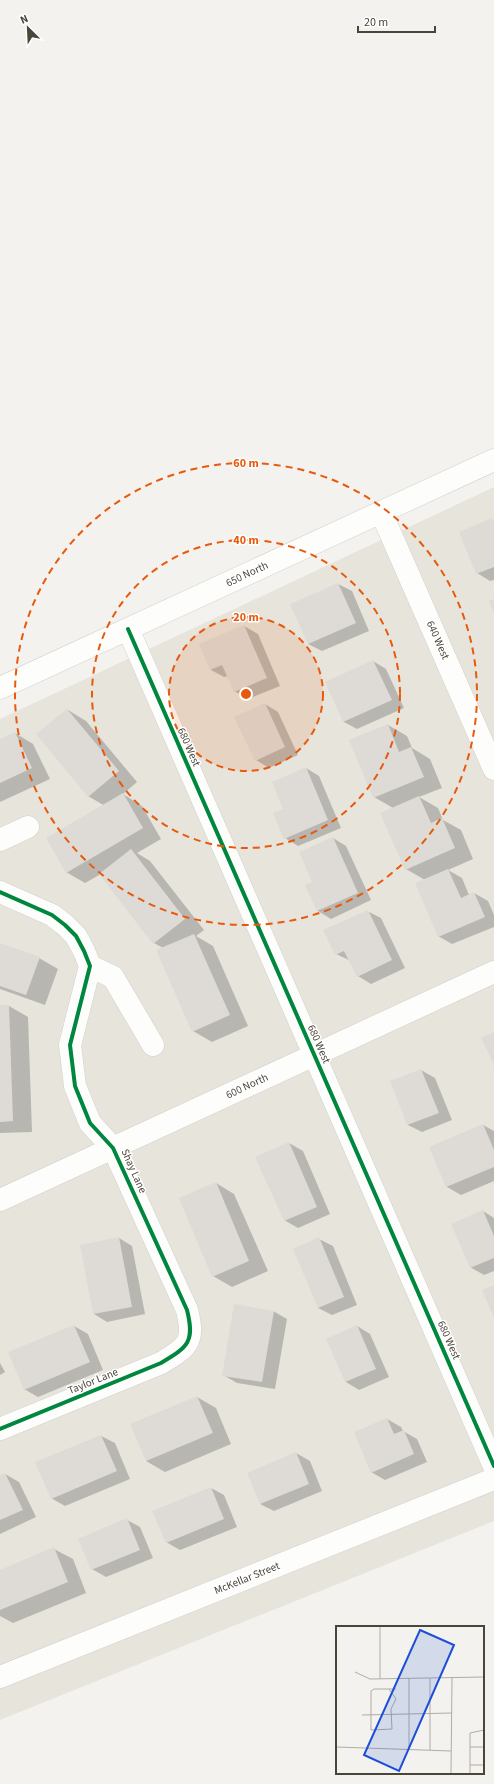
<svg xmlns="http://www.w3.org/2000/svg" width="494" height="1784" font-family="'Source Sans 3',sans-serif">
	<rect width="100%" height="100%" fill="#f4f2ee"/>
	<!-- residential -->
	<path fill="#e7e4dc" d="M494,487v1034l-494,199v-1001z"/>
	<!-- shadow -->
	<path fill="#0003" d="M492,520l2,1v59l-4,1 -13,-8z
		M338,584l14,7 17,40 -47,20 -14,-7z
		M244,626l14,8 22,52 -32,13 -14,-8 -6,-15 -4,1 -13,-7 -11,-26z
		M373,661l13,8 18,39 -47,21 -13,-7 -18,-40z
		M265,704l13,8 20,43 -29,13 -13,-8z
		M68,710l18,11 51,61 -14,12 19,12 19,33 -24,14 13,8 54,69 -8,6 17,10 35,80 -36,16 -19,-11 -30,-83 -9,-5 -53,-69 -16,9 -19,-11 39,-66 -17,-10z
		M388,725l19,11 5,12 18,11 12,29 -23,9 19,11 5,12 18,10 12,29 -25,11 14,8 7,17 5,-2 14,8 6,14v12l-42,17 -14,-8 -13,-56 -19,-11 -13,-61 -19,-11z
		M15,733l18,11 17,35 -50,23v-62z
		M306,768l13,8 22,52 -43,18 -13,-8z
		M333,838l13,8 25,54 -40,19 -13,-8 -12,-25 8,-3z
		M367,911l14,7 24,50 -34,16 -13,-8 -7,-15 -15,-7z
		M0,944l39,14 19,11 -13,36 -45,-16z
		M0,1006h9l19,11 4,115 -32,1z
		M421,1070l14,8 17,42 -30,12 -14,-7 -17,-43z
		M483,1125l11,6v50l-33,14 -14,-8 -17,-40z
		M289,1143l14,8 27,63 -32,14 -14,-8z
		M216,1183l18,11 34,77 -36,16 -19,-11z
		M483,1211l11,7v53l-10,4 -14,-8z
		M119,1238l13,8 13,68 -38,8 -13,-8z
		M319,1239l14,7 24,59 -25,10 -14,-7z
		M273,1311l14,8 -12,70 -38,-6 -14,-8z
		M74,1326l14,8 15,36 -65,27 -14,-8z
		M357,1326l13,8 19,43 -30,13 -13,-8 -18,-43z
		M0,1363l5,9 -5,3z
		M197,1397l19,11 15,36 -66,28 -19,-11z
		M387,1419l14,8 2,4 14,8 10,23 -42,18 -14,-8 -16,-39z
		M101,1436l14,7 15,36 -65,27 -14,-8z
		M296,1453l14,8 12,30 -48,20 -14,-7z
		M5,1474l14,8 17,35 -36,17v-58z
		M211,1488l13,7 13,32 -57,23 -14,-8z
		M127,1520l13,7 13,31 -47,19 -14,-8z
		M54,1549l19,10 13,34 -73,30 -13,-7v-45z"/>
	<!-- building -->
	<path fill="#dedbd6" d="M492,518l2,4v45l-18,7 -17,-42z
		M338,583l18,40 -48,21 -18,-40z
		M494,599v14l-5,-12z
		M244,625l23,53 -33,14 -12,-27 -12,5 -11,-26z
		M373,660l19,40 -49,22 -18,-40z
		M265,703l20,44 -30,14 -21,-44z
		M67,709l52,62 -31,26 -52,-63z
		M388,724l11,28 12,-5 13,30 -51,21 -24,-58z
		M15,732l17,36 -32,15v-44z
		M306,767l22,53 -44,19 -11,-26 10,-4 -11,-27z
		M123,793l20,35 -77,45 -20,-35z
		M419,796l12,27 11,-5 13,30 -50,22 -25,-57z
		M333,837l25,56 -41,18 -12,-26 7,-3 -13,-30z
		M131,849l54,70 -32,25 -54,-70z
		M448,869l13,29 13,-6 11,25 -47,20 -23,-54z
		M368,910l24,50 -35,17 -13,-26 -9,4 -12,-25z
		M194,934l36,81 -38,17 -36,-82z
		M0,943l40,14 -14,38 -26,-9z
		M0,1005h9l4,116 -13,1z
		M494,1032v33l-13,-27z
		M421,1069l18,44 -32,12 -17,-44z
		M483,1124l11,26v17l-48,20 -17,-40z
		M289,1142l28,65 -33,14 -29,-64z
		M216,1182l33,79 -37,16 -33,-79z
		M483,1210l11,26v22l-24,10 -19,-44z
		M119,1237l13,70 -39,7 -13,-69z
		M319,1237l25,60 -26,11 -25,-59z
		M494,1285v33l-12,-28z
		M234,1304l40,7 -12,71 -40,-6z
		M74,1325l16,37 -66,28 -16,-38z
		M357,1325l19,44 -31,13 -19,-43z
		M197,1396l16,37 -67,28 -16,-37z
		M387,1418l7,16 10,-4 10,24 -43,19 -17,-41z
		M101,1435l16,36 -66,28 -16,-37z
		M296,1452l13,32 -49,20 -13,-31z
		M5,1473l18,37 -23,10v-45z
		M211,1487l13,32 -58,24 -14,-32z
		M127,1518l13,32 -49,20 -13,-31z
		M54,1547l14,35 -68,28v-40z"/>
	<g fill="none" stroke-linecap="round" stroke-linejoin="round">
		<defs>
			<path id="minor" d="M381,512l113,257
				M128,629l366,837
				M0,688l494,-228
				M0,840l28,-13
				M0,892l52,23 13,10 11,11 8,15 6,15 -20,79 5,41 15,37 23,25 74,162c8,32 1,37 -26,53l-161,66
				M90,966l23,11 40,68
				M0,1200l494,-228
				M0,1677l494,-198"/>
		</defs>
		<!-- minor casing -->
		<use href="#minor" stroke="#d2d0cb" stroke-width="23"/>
		<!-- minor -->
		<use href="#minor" stroke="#fdfdfc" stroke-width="22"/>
		<defs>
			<path id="cycleway" d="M128,629l366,837
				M0,892l52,23 13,10 11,11 8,15 6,15 -20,79 5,41 15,37 23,25 74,162c8,32 1,37 -26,53l-161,66"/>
		</defs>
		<!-- cycleway casing -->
		<use href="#cycleway" stroke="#fff" stroke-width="6"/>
		<!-- cycleway -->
		<use href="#cycleway" stroke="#00873e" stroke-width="4"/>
	</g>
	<!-- distance rings -->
	<circle cx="246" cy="694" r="77" fill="#e8590c" fill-opacity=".12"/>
	<g fill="none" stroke="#e8590c" stroke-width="2" stroke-dasharray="7 5">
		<circle cx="246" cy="694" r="77"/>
		<circle cx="246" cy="694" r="154"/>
		<circle cx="246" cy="694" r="231"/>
	</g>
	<g text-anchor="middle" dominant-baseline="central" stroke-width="3" stroke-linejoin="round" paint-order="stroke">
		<!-- street labels -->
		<g font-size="11" fill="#4b4439" stroke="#fff">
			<text transform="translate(247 574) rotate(-25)">650 North</text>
			<text transform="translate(438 640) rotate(66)">640 West</text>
			<text transform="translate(189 747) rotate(66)">680 West</text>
			<text transform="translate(319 1044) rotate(66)">680 West</text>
			<text transform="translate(247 1086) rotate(-25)">600 North</text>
			<text transform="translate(134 1171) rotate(66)">Shay Lane</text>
			<text transform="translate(449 1340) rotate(66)">680 West</text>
			<text transform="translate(93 1381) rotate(-22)">Taylor Lane</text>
			<text transform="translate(247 1578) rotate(-22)">McKellar Street</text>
		</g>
	</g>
	<!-- overview -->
	<g transform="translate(336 1626)">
		<rect width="148" height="148" fill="#f4f2ee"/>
		<path fill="none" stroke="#b0aca6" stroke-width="1" d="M44,1v52M19,46l15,7 114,-2M53,63l7,10 -5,10 1,20 -21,1v-39l3,-2h22M26,89l90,-2M0,121l115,4M134,121h14M73,123v-71M94,124v-72M134,139h14M115,148l1,-96M134,148v-41l14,-3"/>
		<path fill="#1d4ed8" fill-opacity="0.15" stroke="#1d4ed8" stroke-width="2" d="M84,4l34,15 -55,126 -35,-16z"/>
		<rect width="148" height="148" fill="none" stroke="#4b4439" stroke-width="2"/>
	</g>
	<circle cx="246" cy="694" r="6" fill="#e8590c" stroke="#fff" stroke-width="2"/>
	<g font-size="12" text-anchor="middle" font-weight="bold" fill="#e8590c" stroke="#fff" stroke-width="3" stroke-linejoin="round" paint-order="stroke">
		<text x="246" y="467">60 m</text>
		<text x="246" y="544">40 m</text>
		<text x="246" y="621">20 m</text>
	</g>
	<!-- north arrow -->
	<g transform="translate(28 28) rotate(336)" stroke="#ffffff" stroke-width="3" paint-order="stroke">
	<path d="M0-3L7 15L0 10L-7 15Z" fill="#4b4439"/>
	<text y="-6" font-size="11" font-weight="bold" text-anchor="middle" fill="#4b4439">N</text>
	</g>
	<!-- scale -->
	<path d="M358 26v6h77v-6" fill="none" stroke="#4b4439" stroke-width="2"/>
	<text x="364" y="26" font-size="12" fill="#4b4439" stroke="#ffffff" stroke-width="3" paint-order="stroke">20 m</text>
</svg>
